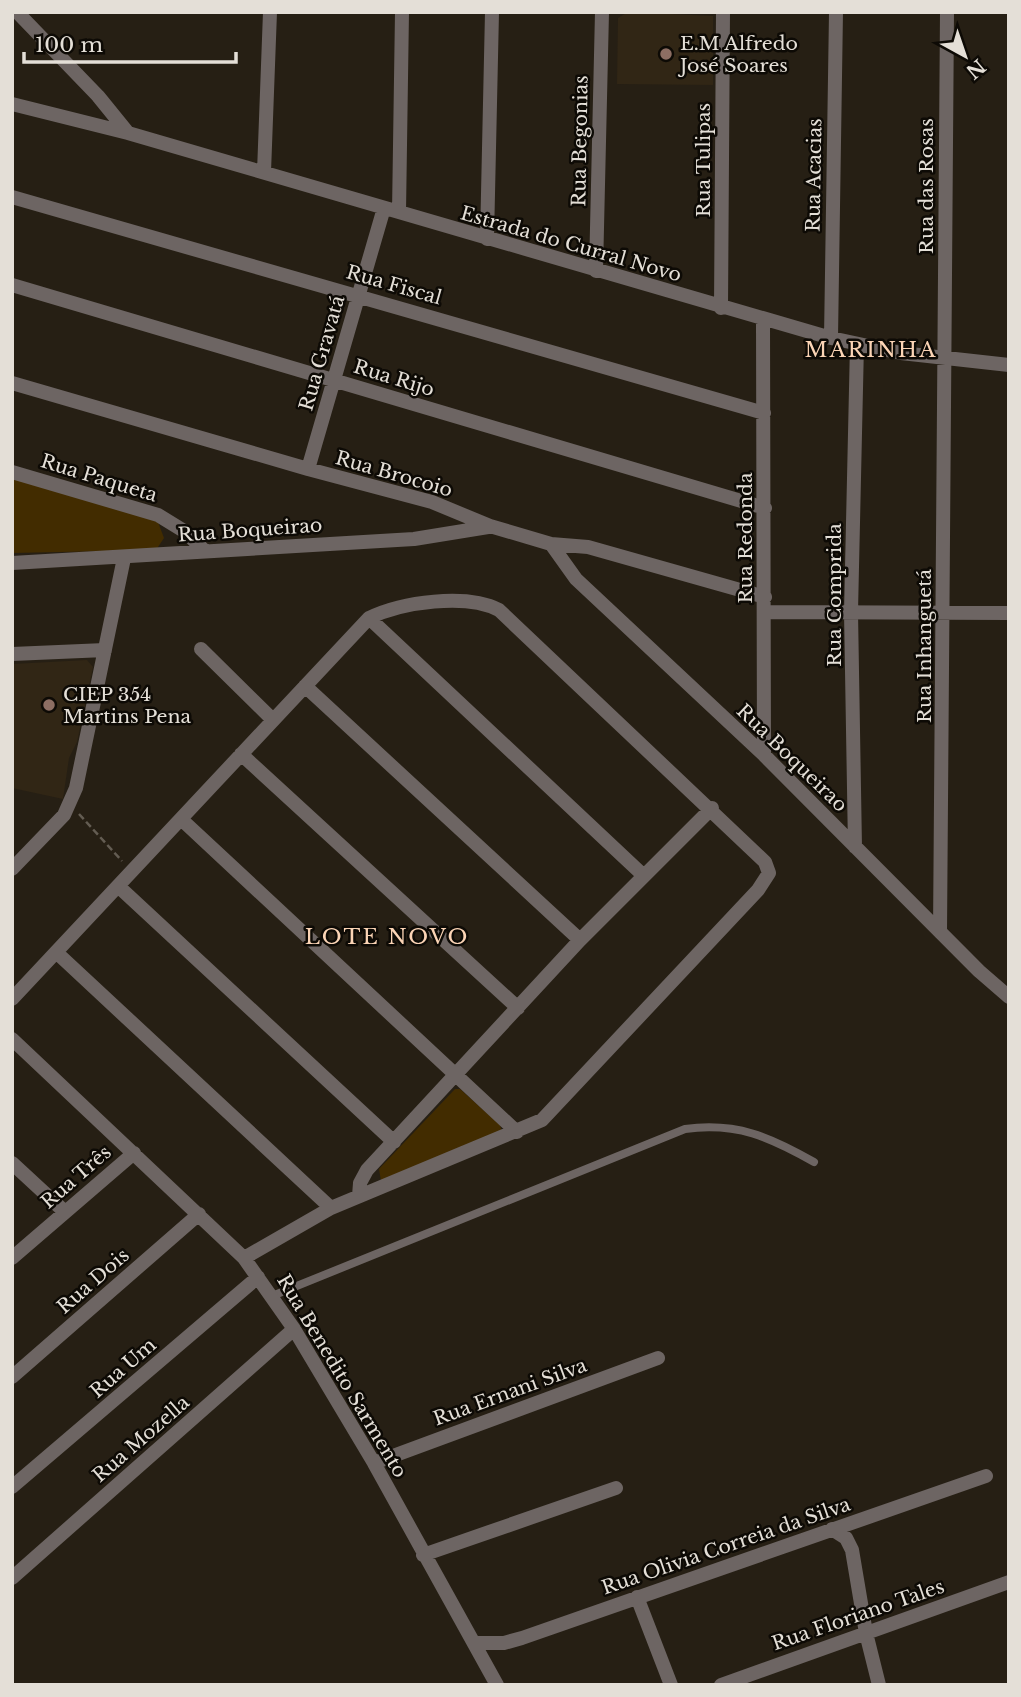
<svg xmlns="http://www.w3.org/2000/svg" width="1021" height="1697" font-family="'Libre Baskerville',serif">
	<rect width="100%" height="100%" fill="#261f14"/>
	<!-- built -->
	<path fill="#312615" d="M628,12l85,4v69l-96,-1 1,-66z
		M87,660l6,7 -16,75 -8,16 -6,41 -51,-11v-124z"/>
	<!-- green -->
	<path fill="#422c00" d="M12,474l146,48 6,16 -8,12 -144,3z
		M455,1089h5l40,36 2,7 -121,49 -2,-12z"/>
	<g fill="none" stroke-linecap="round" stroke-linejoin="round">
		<!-- path -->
		<path stroke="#635c52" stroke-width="2.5" stroke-dasharray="7 3.5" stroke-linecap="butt" d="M79,814l43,47"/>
		<!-- lane -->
		<path stroke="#6d6563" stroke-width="8" d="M272,1296l413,-167c52,-7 85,8 129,33"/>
		<!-- street -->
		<path stroke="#6d6563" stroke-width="14" d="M17,12l81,84 30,37 703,205 70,15 108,12
			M12,104l116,29
			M264,172l6,-160
			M12,197l752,216
			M399,212l3,-200
			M487,239l5,-227
			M596,271l6,-259
			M12,285l753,223
			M721,308l2,-296
			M763,320l1,435
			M831,338l5,-326
			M12,383l296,86 124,33 58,24 61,18 37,3 177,50
			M308,469l76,-261
			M12,472l146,43 26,16 21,20
			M551,544l25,35 188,176 215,216 30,26
			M12,563l402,-24 74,-12
			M765,612l244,1
			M369,618l275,258
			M201,649l72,71
			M12,654l93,-4
			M305,686l275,254
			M241,754l277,254
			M181,819l336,313
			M855,847l-4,-235 6,-268
			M12,869l52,-54 12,-27 48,-230
			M118,886l276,256
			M940,932l7,-920
			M56,952l275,256
			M12,999l357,-381c33,-16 97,-25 130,-8l266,252 4,11 -11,17 -216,230 -211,88 -87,50
			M12,1039l232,219 50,71 80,134 123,222
			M12,1163l53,49
			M359,1196l1,-13 7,-13 213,-230 132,-132
			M12,1258l122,-105
			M12,1377l187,-163
			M374,1463l284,-105
			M12,1487l246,-210
			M832,1529l14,9 6,12 14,83 13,52
			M423,1555l193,-67
			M12,1578l282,-249
			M637,1597l34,88
			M477,1643h27l18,-5 464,-162
			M721,1685l288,-103"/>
	</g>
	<!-- markers -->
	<g fill="#8d6e63" stroke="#0d0a05" stroke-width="2.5">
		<circle cx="666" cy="54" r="7"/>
		<circle cx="49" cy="705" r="7"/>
	</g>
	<g text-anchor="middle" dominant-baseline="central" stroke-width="5" stroke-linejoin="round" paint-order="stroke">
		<!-- poi labels -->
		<g font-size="19" fill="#e4dfd7" stroke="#0d0a05" text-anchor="start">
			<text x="680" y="43">E.M Alfredo<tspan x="680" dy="22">José Soares</tspan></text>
			<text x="63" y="694">CIEP 354<tspan x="63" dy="22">Martins Pena</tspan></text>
		</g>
		<!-- street labels -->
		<g font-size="19" fill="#e4dfd7" stroke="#0d0a05">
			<text transform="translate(580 141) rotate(-89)">Rua Begonias</text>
			<text transform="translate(703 160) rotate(-90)">Rua Tulipas</text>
			<text transform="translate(814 175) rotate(-89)">Rua Acacias</text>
			<text transform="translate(926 186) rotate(-90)">Rua das Rosas</text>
			<text transform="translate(571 244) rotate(16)">Estrada do Curral Novo</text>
			<text transform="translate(394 285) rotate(16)">Rua Fiscal</text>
			<text transform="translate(322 353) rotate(-74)">Rua Gravatá</text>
			<text transform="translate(394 378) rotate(17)">Rua Rijo</text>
			<text transform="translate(394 474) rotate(16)">Rua Brocoio</text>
			<text transform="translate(99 478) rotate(17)">Rua Paqueta</text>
			<text transform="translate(250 530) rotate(-4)">Rua Boqueirao</text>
			<text transform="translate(745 538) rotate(-90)">Rua Redonda</text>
			<text transform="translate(834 595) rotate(-90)">Rua Comprida</text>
			<text transform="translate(924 646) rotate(-90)">Rua Inhanguetá</text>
			<text transform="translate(792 758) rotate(44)">Rua Boqueirao</text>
			<text transform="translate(76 1177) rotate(-41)">Rua Três</text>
			<text transform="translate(93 1281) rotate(-41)">Rua Dois</text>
			<text transform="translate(123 1368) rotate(-41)">Rua Um</text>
			<text transform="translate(342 1376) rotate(59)">Rua Benedito Sarmento</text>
			<text transform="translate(510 1392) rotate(-20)">Rua Ernani Silva</text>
			<text transform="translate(141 1439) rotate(-41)">Rua Mozella</text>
			<text transform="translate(726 1546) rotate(-19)">Rua Olivia Correia da Silva</text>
			<text transform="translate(858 1615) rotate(-19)">Rua Floriano Tales</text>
		</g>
		<!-- neighbourhood labels -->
		<g font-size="21" letter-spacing="2" fill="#fbd4b5" stroke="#0d0a05">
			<text x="871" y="350">MARINHA</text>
			<text x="387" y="937">LOTE NOVO</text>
		</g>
	</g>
	<!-- border -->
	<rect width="1021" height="1697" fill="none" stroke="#e4dfd7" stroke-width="28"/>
	<!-- north arrow -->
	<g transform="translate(965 56) rotate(140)" stroke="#0d0a05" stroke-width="5" paint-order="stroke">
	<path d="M0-5L12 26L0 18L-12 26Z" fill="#e4dfd7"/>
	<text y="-10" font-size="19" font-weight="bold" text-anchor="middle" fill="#e4dfd7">N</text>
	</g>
	<!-- scale -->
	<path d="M24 52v10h212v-10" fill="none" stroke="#e4dfd7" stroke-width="3.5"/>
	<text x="35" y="52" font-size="21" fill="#e4dfd7" stroke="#0d0a05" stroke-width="5" paint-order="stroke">100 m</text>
</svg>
